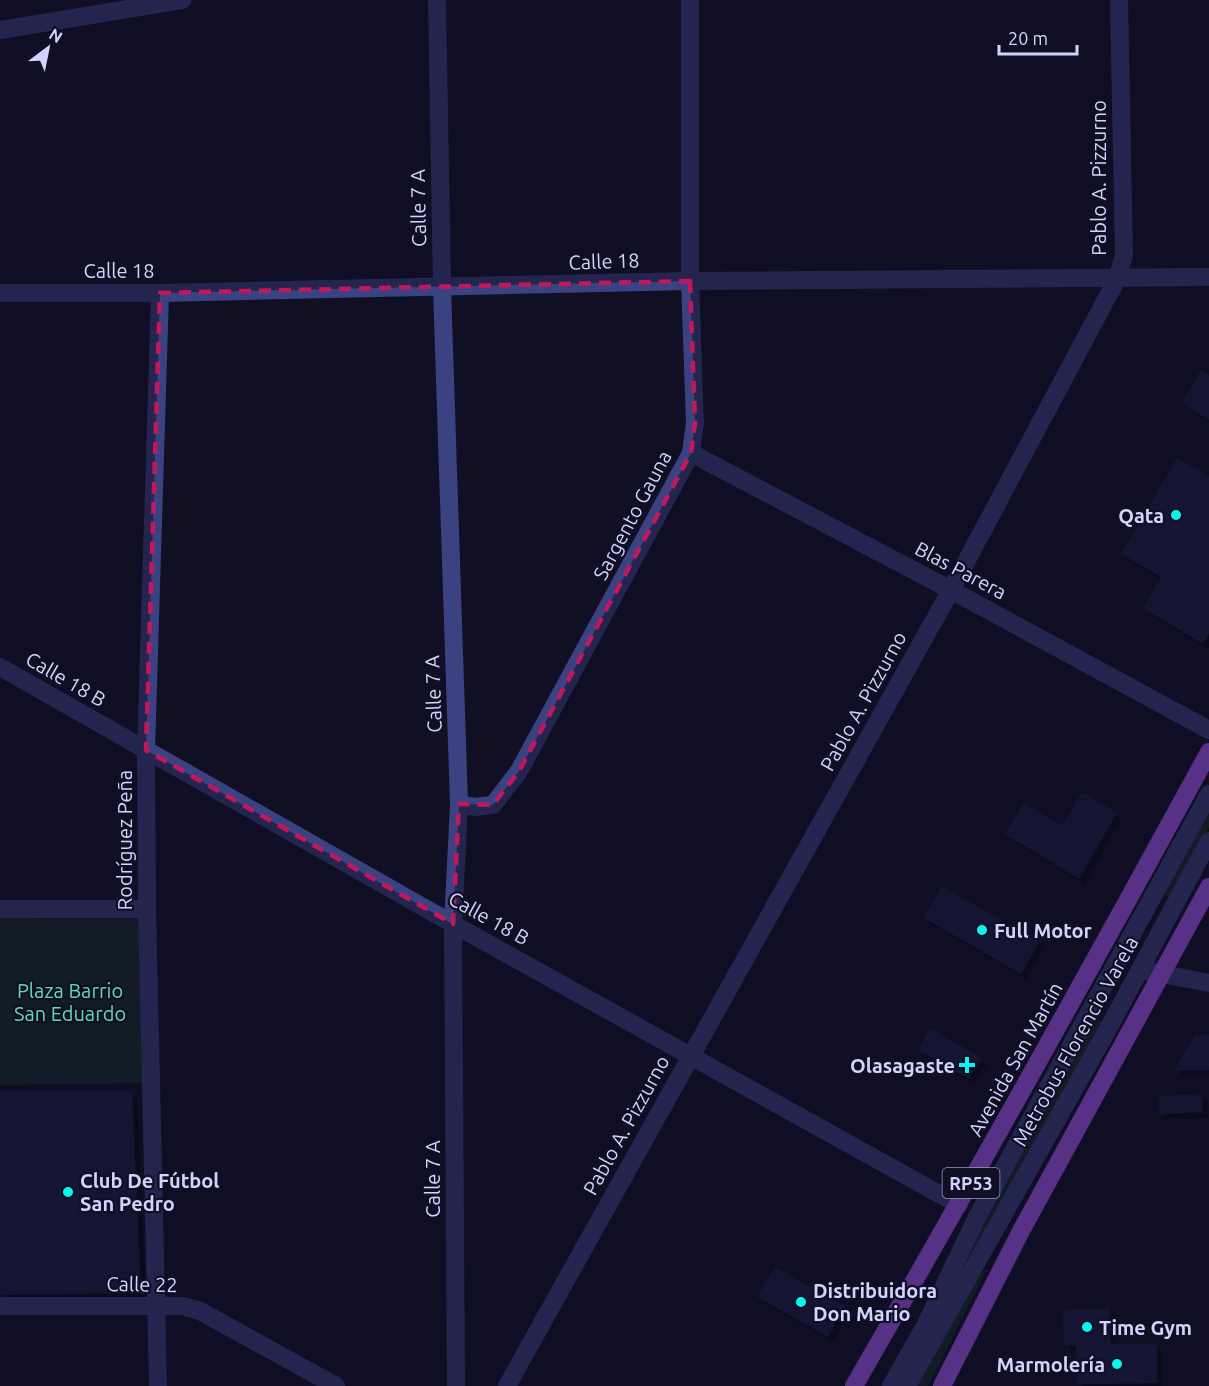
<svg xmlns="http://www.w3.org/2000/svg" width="1209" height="1386" font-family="Ubuntu,sans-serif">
	<defs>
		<filter id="shadow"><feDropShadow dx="5.5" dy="5.5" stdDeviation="0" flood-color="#0009"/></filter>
	</defs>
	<rect width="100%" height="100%" fill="#100f24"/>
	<!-- green -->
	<path fill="#122e29" d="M1209,811v16l-38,70 -8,-2z
		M0,918l139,1 3,164 -142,2z
		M1095,1019l9,5 -135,238 -7,8 13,-35z
		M987,1269l-59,117h-13l64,-111z"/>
	<!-- building -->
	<path fill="#1e1b45" filter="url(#shadow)" d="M1201,370l8,5v45l-27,-17z
		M1177,458l32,19v157l-6,10 -60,-36 18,-31 -40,-23z
		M1082,792l35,21 -38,66 -74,-45 19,-31 38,23z
		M942,886l97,56 -18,32 -97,-56z
		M930,1028l52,30 -13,21 -51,-29z
		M1209,1034v36l-35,1 21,-36z
		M0,1091h132l9,202 -141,2z
		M1202,1094l1,18 -44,2 -1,-18z
		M775,1267l70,39 -17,31 -71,-40z
		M1110,1309l1,35h46v39l-80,1 -1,-39 -12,1 -1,-36z"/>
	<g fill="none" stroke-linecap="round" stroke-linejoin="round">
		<!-- minor -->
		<path stroke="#3b4282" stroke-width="18" d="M437,0l5,288 17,516 -6,120 3,462
			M0,30l182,-30
			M0,293h160l530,-12 519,-4
			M691,453l260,137 258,140
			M0,667l453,257 506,281
			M459,804l16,3 18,-2 26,-34 172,-318 4,-30 -5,-142v-281
			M0,909h147
			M1147,971l62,12
			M0,1306h183l17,5 136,75
			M158,1386l-11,-477 -1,-159 14,-457
			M507,1386l444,-796 166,-311 7,-24 -5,-255
			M891,1386l34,-60 51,-107 233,-425
			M907,1386l201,-357 101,-188"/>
		<!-- major -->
		<path stroke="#ab5cfc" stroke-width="18" d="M854,1386c121,-210 239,-421 355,-634
			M942,1386l79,-155 188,-344"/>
	</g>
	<!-- marked area -->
	<path d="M0 0H1209V1386H0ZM690,281l5,142 -4,30 -172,318 -26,34 -34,-1 -6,120 -307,-174 14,-457z" fill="#100f24" fill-opacity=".55" fill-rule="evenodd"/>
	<path fill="none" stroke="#c2185b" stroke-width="4.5" stroke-dasharray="12 8" stroke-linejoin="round" d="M690,281l5,142 -4,30 -172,318 -26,34 -34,-1 -6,120 -307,-174 14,-457z"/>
	<!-- markers -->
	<g fill="#05f8ef" stroke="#100f24" stroke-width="2">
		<circle cx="1176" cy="515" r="6"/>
		<circle cx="982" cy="930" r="6"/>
		<path d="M964 1056h6v6h6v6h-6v6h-6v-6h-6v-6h6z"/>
		<circle cx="68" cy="1192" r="6"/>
		<circle cx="801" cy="1302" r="6"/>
		<circle cx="1087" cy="1327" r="6"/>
		<circle cx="1117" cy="1364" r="6"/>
	</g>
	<g text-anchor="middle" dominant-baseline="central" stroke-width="4.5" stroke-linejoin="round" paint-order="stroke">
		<!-- shield labels -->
		<rect fill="#100f24" stroke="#9899bd" stroke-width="1.5" x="942.5" y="1168" width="57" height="30" rx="4.5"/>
		<g font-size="18" font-weight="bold" fill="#d3d4fe">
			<text x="971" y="1183">RP53</text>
		</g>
		<!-- street labels -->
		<g font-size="20" fill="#d3d4fe" stroke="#100f24">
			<text transform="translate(1098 178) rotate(-90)">Pablo A. Pizzurno</text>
			<text transform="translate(418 208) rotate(-91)">Calle 7 A</text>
			<text transform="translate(604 261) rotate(-2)">Calle 18</text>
			<text x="119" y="270">Calle 18</text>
			<text transform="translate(632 515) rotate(-62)">Sargento Gauna</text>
			<text transform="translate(961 570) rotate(28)">Blas Parera</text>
			<text transform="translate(66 679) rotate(30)">Calle 18 B</text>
			<text transform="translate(433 694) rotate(-92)">Calle 7 A</text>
			<text transform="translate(863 701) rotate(-61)">Pablo A. Pizzurno</text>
			<text transform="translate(124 840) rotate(-90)">Rodríguez Peña</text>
			<text transform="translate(489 918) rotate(29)">Calle 18 B</text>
			<text transform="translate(1075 1041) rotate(-61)">Metrobus Florencio Varela</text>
			<text transform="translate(1015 1059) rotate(-61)">Avenida San Martín</text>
			<text transform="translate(626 1125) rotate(-61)">Pablo A. Pizzurno</text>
			<text transform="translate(432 1179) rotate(-90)">Calle 7 A</text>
			<text transform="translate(142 1284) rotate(1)">Calle 22</text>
		</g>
		<!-- poi labels -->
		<g font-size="20" font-weight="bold" fill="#d3d4fe" stroke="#100f24" text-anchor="start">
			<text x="1164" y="515" text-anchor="end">Qata</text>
			<text x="994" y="930">Full Motor</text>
			<text x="955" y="1065" text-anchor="end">Olasagaste</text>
			<text x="80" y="1180">Club De Fútbol<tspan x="80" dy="23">San Pedro</tspan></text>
			<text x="813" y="1290">Distribuidora<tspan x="813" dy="23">Don Mario</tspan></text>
			<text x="1099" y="1327">Time Gym</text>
			<text x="1105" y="1364" text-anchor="end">Marmolería</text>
		</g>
		<!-- park labels -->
		<g font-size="20" fill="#60ddad" stroke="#100f24">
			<text x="70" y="990">Plaza Barrio<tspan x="70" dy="23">San Eduardo</tspan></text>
		</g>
	</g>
	<!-- north arrow -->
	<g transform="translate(48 48) rotate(32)" stroke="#100f24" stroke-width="4.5" paint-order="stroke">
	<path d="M0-4.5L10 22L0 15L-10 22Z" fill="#d3d4fe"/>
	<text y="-9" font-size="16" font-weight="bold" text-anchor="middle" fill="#d3d4fe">N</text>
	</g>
	<!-- scale -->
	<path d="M999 45v9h78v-9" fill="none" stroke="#d3d4fe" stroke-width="3"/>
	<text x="1008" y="45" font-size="18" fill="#d3d4fe" stroke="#100f24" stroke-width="4.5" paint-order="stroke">20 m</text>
</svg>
